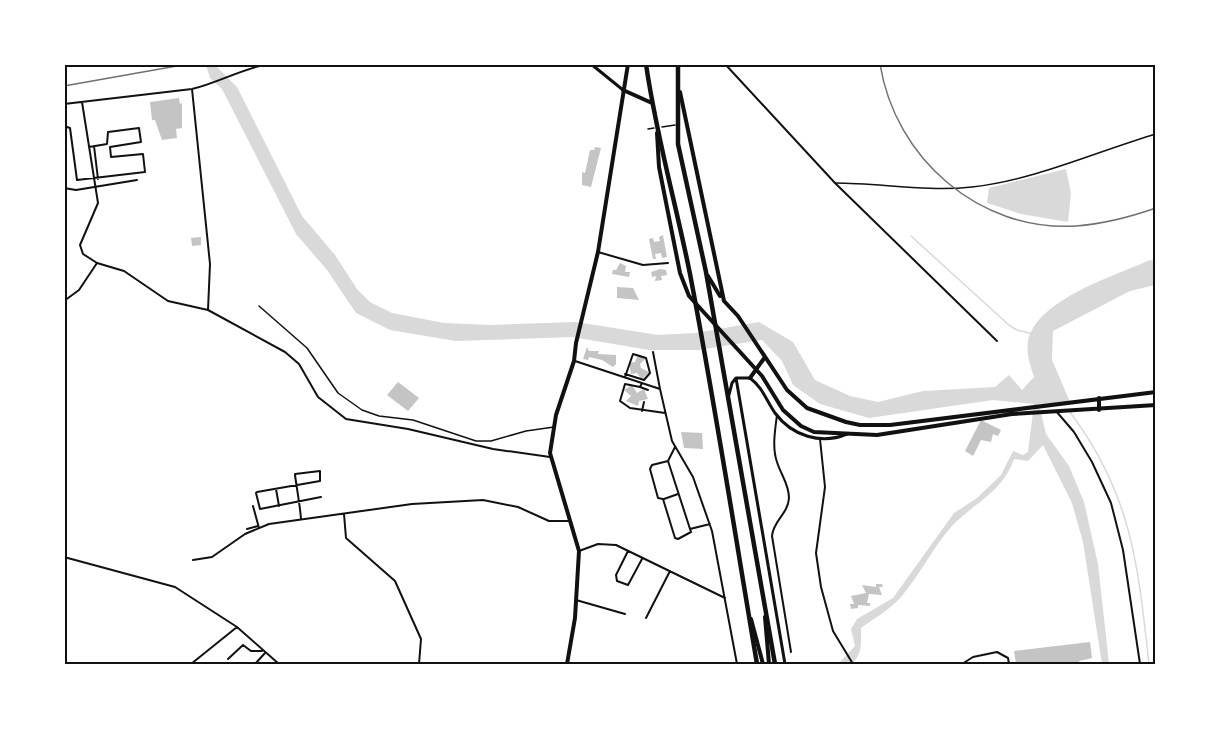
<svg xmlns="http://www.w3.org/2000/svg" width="1220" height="729" font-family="'Varela Round',sans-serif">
	<rect width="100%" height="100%" fill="#fff"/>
	<!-- water -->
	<path fill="#d9d9d9" d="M206,65h9l22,22 65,129 33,39 22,34 13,13 22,11 52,10 46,2 86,-3 82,13 37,-2 64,-11 34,20 22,38 35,16 28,6 45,-11 72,-4 14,-12 13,15 12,-13c-4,-12 -8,-24 -6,-36 9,-42 87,-65 122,-81l5,1v24l-25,6 -77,40 -1,29 18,42 -31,2 7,30 23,32 15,36 14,62 11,100h-7l-19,-122 -11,-39 -29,-58 -15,16 -14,-2c-11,33 -40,44 -62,67 -19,21 -32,49 -51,71 -12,13 -26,21 -40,31 0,16 2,24 -9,36h-14l17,-18 -4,-17 6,-10 36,-21 61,-85 23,-15 24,-23 12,-24 10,4 5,-3 6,-48 -41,-4 -124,18 -49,-14 -27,-19 -11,-24 -20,-21 -64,10h-49l-77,-13 -116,4 -66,-11 -34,-17 -29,-43 -31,-36 -74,-145 -12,-11z
		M1066,169l5,24 -3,29 -47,-8 -34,-11 2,-15z"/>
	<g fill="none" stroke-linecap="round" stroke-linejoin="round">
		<!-- stream -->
		<path stroke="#d9d9d9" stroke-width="1.5" d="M911,236l99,90 7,4 16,4
			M1070,412c62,83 68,153 79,252"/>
	</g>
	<!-- building -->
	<path fill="#c4c4c4" d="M179,98l1,6 2,-1v25l-6,1 1,9 -15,2 -7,-20h-3l-2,-18z
		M595,147l6,1 -10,39 -9,-2v-13l3,1 5,-23h4z
		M663,235l4,22 -5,1 -1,-5 -6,1 1,5h-3l-4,-20 4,-1 1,4 6,-1 -1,-4z
		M201,237v8l-9,1 -1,-8z
		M620,263l6,3 -1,6h5l-1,5 -17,-3 1,-4h3z
		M660,269l6,1 1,5 -6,1 1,4 -7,1 1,-5 -4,1 -1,-5z
		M617,287l16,1 6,12 -22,-2z
		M587,347l2,4h10l-1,3 18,1v9l-3,3 -11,-7 -13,-3 -1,3 -5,-1z
		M638,354l8,4 -6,6 1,4 8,4 -7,8 -5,-7 -6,1 -2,-11 6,-1z
		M398,382l21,16 -11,13 -21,-16z
		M632,385l5,8 7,-4 4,10 -9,2 -1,5 -12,-5 5,-5 -7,-6z
		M981,420l20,10 -3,6 -5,-2 -2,8 -10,-2 -8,16 -8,-5z
		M681,432l21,1 1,16 -19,-1z
		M876,584h6l1,3h-4l3,8 -13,-1 -2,9h3v3l-12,-1v3l-7,1 -1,-5h4l-3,-8 15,-3 -4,-8 14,2z
		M1090,642l2,16 -13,3 1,3h-64l-2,-13z"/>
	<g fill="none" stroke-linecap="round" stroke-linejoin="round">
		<!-- path -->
		<path stroke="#111" stroke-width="1.5" d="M662,127l13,-2
			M648,129l6,-1"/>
		<!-- service -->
		<path stroke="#111" stroke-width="1.5" d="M835,183c45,0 91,9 137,4 63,-7 123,-35 184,-53
			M259,306l48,42 31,45 24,17 17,6 34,4 63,21h15l35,-10 28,-4"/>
		<!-- minor -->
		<path stroke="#111" stroke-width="2" d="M725,64l110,119 162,158
			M192,89l18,175 -2,46
			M82,102l16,101 -18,42 3,9 14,9
			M64,104l128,-15c26,-6 49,-20 76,-25
			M64,126l6,2 7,52 68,-8 -2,-18 -32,3 -1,-10 31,-5 -2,-14 -31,4 -1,12 -18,3
			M94,146l4,33
			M64,188l12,2 61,-10
			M598,252l45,13 25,-2
			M64,301l15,-11 18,-27 27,8 44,30 40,9 77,42 14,12 19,33 28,22 62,10 85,20 57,8
			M653,352l7,37
			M575,361l85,28 12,52 21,36 19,54 25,133
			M625,377l8,-23 13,4 4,15 -6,7 -19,-6
			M642,383l-2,4 -15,-3 -5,17 10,7 35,5
			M640,387l8,3
			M642,411l2,-9
			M1056,411l18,21 18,30 19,41 12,47 17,114
			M777,415c-2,15 -5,33 0,47 4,13 12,22 12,36 -1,16 -16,23 -17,38l19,116
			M820,439l5,48 -9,66 5,34 12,44 20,33
			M668,461l23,71 -13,7 -3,-1 -12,-39 -5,-1 -8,-29 2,-4 16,-4 7,-14
			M276,489l3,17
			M664,499l14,-5
			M253,506l6,22
			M344,514l2,24 49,43 26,58 -2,25
			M301,519c-1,-14 -4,-29 -6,-44v-1l25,-3v10l-63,11 -1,1 4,16 61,-12
			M247,529l11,-3
			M690,529l20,-5
			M579,551l19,-7 18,1 109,53
			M628,551l-12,24 1,6 11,4 14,-26
			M64,557l111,30 62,40 42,37
			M193,560l19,-3 33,-23 24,-10 143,-20 71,-4 35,7 31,14h21
			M576,600l49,14
			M646,618l24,-47
			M228,659l15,-14 8,6h11
			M191,664l46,-37
			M255,664l10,-11
			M962,664l11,-7 24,-5 11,6 1,6"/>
		<!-- tertiary -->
		<path stroke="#111" stroke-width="3" d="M591,64l32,26
			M736,378l49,286
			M729,395l3,-12 4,-5h14c13,10 16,22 25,35 17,23 46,32 72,21"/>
		<!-- secondary -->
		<path stroke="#111" stroke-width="4" d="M623,90l29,13
			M765,617l4,47
			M751,619l12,45
			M567,664l8,-46 4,-67 -29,-98 6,-38 18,-54 2,-18 22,-91 30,-188"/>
		<!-- primary -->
		<path stroke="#111" stroke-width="4" d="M680,92l44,209 14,15 49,74 20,18 39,14 14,3h30l266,-33
			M657,133l2,34 21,106 9,23 73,80 21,34 18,16 13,6 63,3 135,-21 144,-9
			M708,276l12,20
			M750,378l15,-21
			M1099,398v12"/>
		<!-- trunk -->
		<path stroke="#111" stroke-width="4.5" d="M646,64c10,71 30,140 44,210 25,130 45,260 67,390
			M678,64v80l28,128 69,392"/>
		<!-- rail -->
		<path stroke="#707070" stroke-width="1.5" d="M880,64c15,94 99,168 196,162 27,-2 54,-9 80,-18
			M64,86l124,-22"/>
	</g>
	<!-- border -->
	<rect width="1220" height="729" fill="none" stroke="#ffffff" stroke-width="132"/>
	<rect x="66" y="66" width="1088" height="597" fill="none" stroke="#111" stroke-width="2"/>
</svg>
